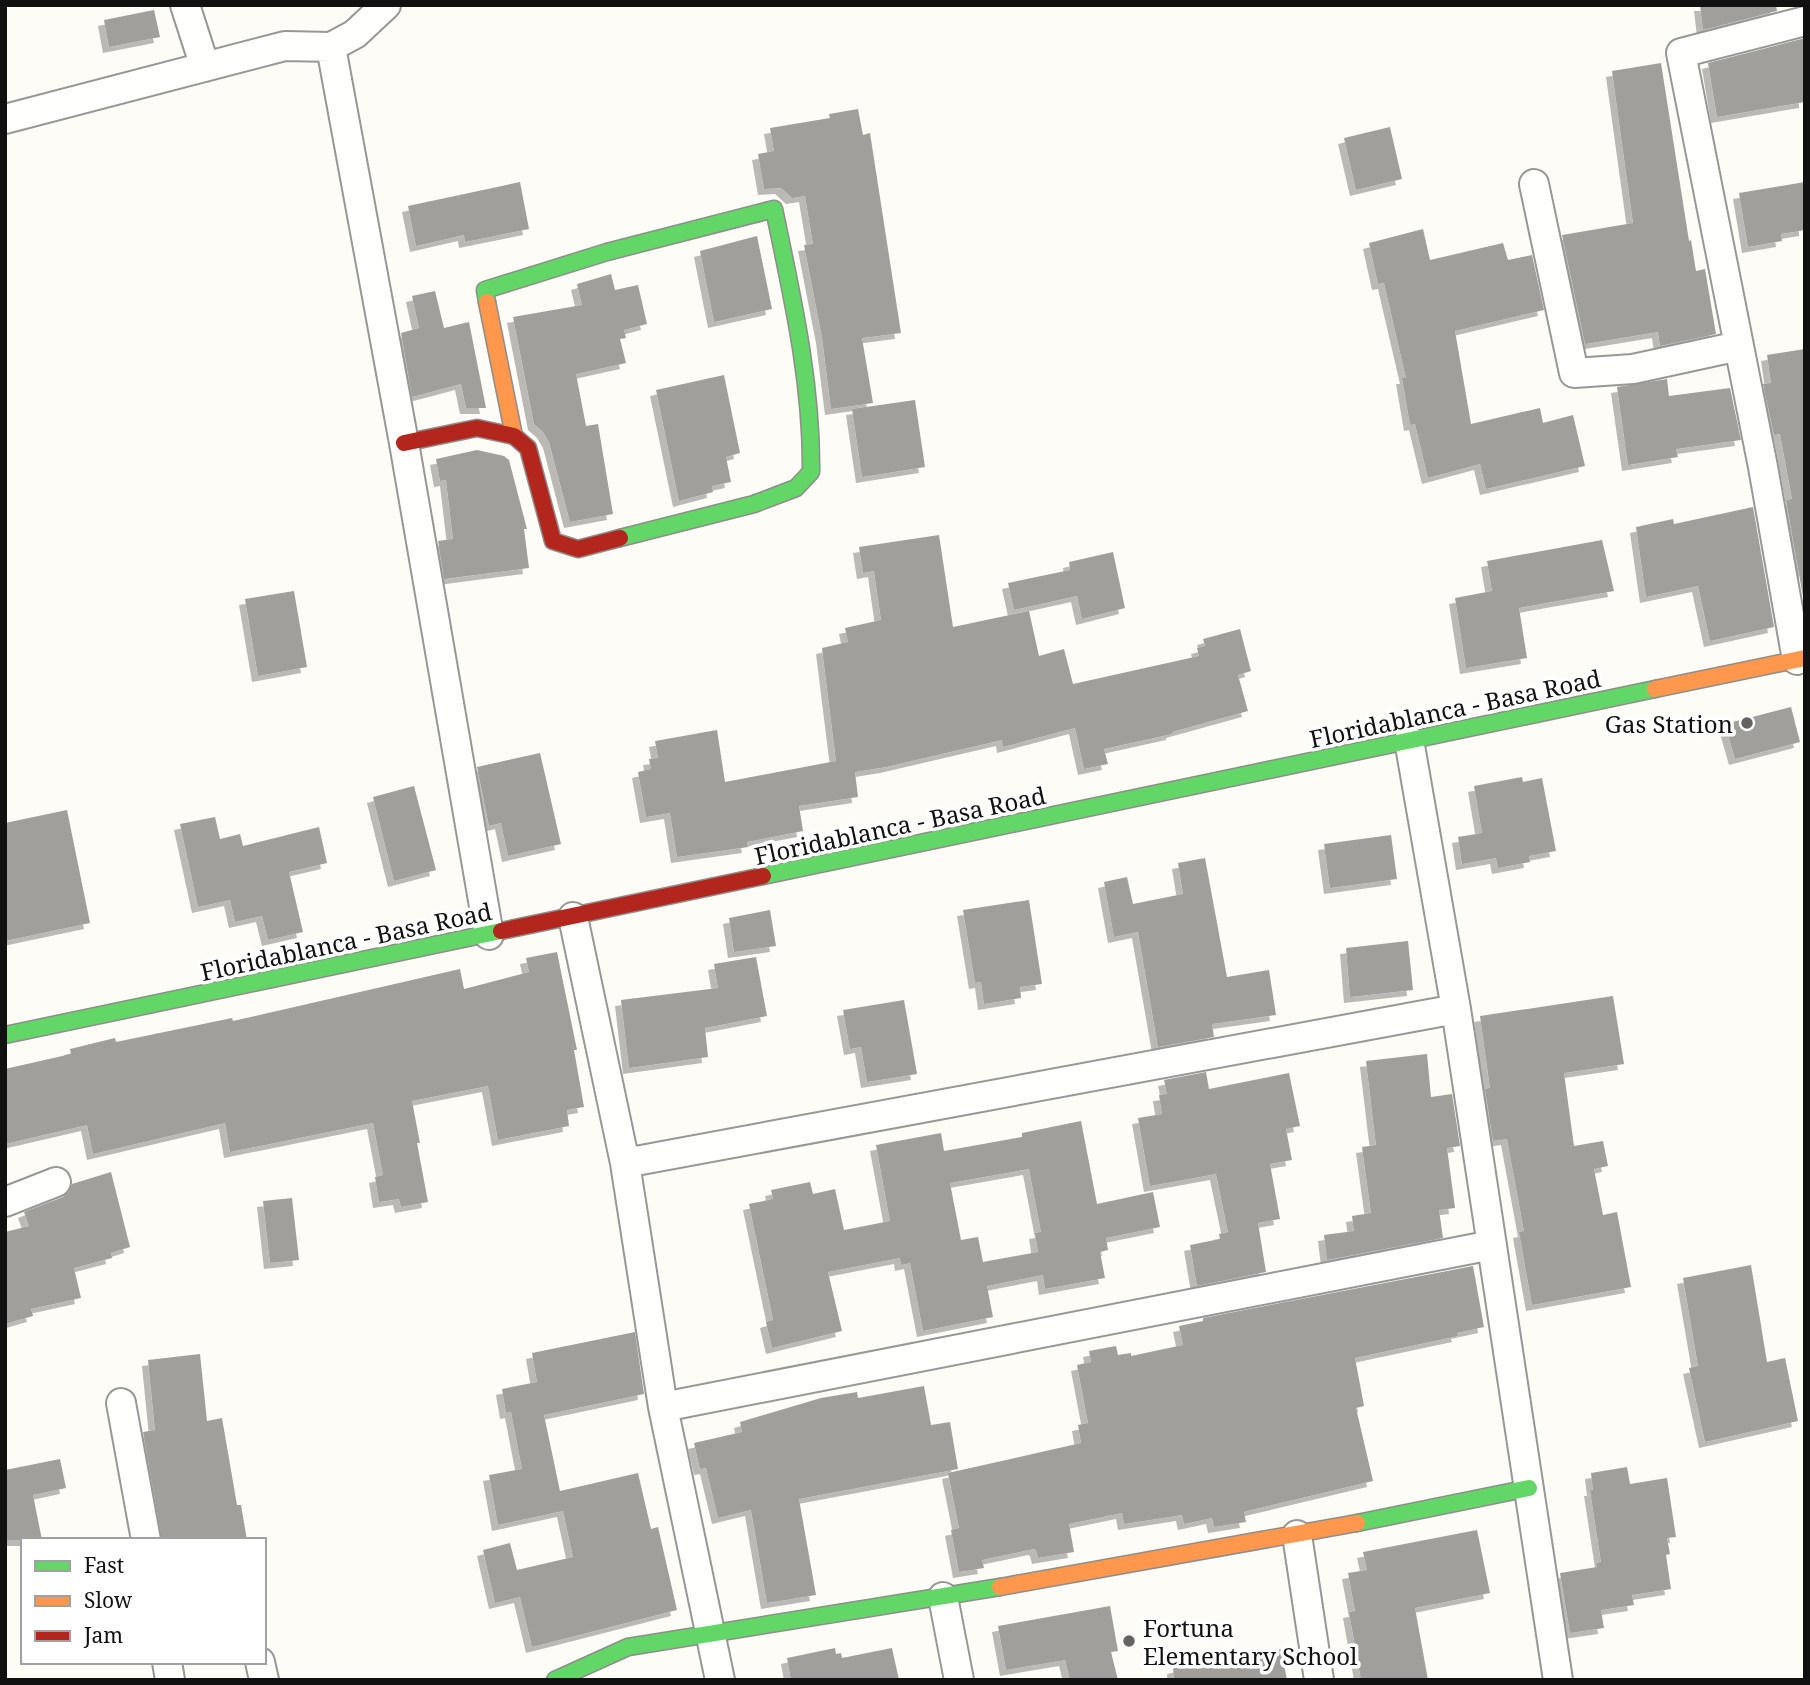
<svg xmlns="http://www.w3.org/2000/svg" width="1810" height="1685" font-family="'Noto Serif',serif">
	<defs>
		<filter id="shadow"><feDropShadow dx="-6" dy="6" stdDeviation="0" flood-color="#0004"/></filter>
	</defs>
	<rect width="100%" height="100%" fill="#fdfcf7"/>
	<!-- building -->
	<path fill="#a19f9c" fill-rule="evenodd" filter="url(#shadow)" d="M1700,5h76l1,6 -74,19z
		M154,10l6,27 -51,10 -5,-27z
		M1805,38v64l-88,15 -9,-54z
		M1661,63l28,178 2,-1 5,31 9,-2 11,65 -56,12 -2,-14 -73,12 -23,-109 71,-12 -21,-152z
		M858,109l5,26 7,-2 31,200 -39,5 11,65 -42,6 -9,-72 -18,-92 9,-1 -8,-48 -13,2 -11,-10 -17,1 -6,-35 16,-3 -4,-23 60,-10 -1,-4z
		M1390,127l12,52 -46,11 -12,-52z
		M520,182l9,47 -64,13 -1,-7 -48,11 -8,-40z
		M1805,182v48l-24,4 1,7 -34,6 -9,-54z
		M1423,229l7,31 73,-17 5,17 24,-5 12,55 -89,21 16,93 69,-16 3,15 30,-8 12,51 -99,23 -6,-25 -52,14 -13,-54 -5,1 -8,-47h4l-22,-95 -6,1 -9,-41z
		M757,236l15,73 -58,13 -14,-71z
		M611,274l4,16 23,-5 9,39 -23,6 2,8 -6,1 6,24 -50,11 10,52 12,-2 15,90 -43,8 -21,-80 -6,-10 -9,-8 -21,-107 69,-12 -5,-21z
		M435,291l9,37 25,-6 17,86h-20l-5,-24 -49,13 -11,-64 18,-5 -7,-32z
		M1805,349v259l-19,-108 6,-1 -12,-65 -6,1 -11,-51 8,-1 -4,-28z
		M724,375l16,78 -14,4 5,25 -19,4 1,6 -34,9 -23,-111z
		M1667,379l2,17 61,-8 11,52 -65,9 2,8 -50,8 -11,-78z
		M915,400l10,67 -63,10 -10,-68z
		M477,450l27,6 5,4 18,69h-3l5,39 -85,11 -6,-38 15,-2 -7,-59 -6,1 -4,-22z
		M1753,507l21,120 -64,14 -12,-55 -52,11 -10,-70 37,-8 1,5z
		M939,535l14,92 76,-16 10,45 25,-7 9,35 126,-28 -2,-8 8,-2 -2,-7 37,-10 11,42 -13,4 10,36 -76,21v2l-68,15 4,15 -24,5 -9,-41 -72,19 -1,-7 -116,27 -31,5 3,25 -59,9 4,25 -56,11 1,5 -71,10 -7,-44 -24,4 -8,-45 13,-3 -2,-10 9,-1 -3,-17 62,-11 8,52 111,-21 -14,-113 26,-6 -3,-14 36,-8 -7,-49 -11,2 -4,-26z
		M1602,540l12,51 -95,17 8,50 -61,10 -11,-70 37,-7 -5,-30z
		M1113,552l12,56 -43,11 -5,-23 -63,14 -6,-27 62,-13 -1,-8z
		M294,591l13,76 -49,9 -13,-77z
		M1791,707l9,35 -65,17 -10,-35z
		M540,753l21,91 -53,12 -7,-33 -12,3 -12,-59z
		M1522,777l1,5 19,-4 14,73 -27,5 1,6 -32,6 -2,-10 -34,6 -4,-27 24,-4 -8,-47z
		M414,786l22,84 -42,11 -21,-84z
		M67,810l23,113 -85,18v-118z
		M215,817l5,22 20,-5 3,12 76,-19 8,36 -38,9 14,60 -35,8 -6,-24 -27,6 -5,-22 -32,7 -18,-83z
		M1391,835l6,44 -67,9 -6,-44z
		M1205,858l22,119 42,-7 7,45 -64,9 2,13 -56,10 -20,-115 -24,5 -10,-55 23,-5 6,27 50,-10 -5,-31z
		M1029,900l13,84 -22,3 1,11 -37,6 -3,-22 -6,1 -12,-73z
		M770,910l6,36 -42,6 -5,-34z
		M1408,941l5,49 -63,7 -4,-49z
		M557,952l20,98h-3l10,57 -17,3 2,16 -71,14 -10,-54 -76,15 8,42h-3l11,59 -27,5 -2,-8 -20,3 -4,-25 8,-2 -10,-52 -143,29 -5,-29 -132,31 -6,-29 -82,19v-75l66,-15 -1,-5 45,-11 1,4 116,-24 1,3 227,-52 4,20 65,-17 -3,-14z
		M756,957l11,59 -62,12 3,29 -79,11 -8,-68 97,-12 -4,-24z
		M1613,996l11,68 -60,9 10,73 29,-5 5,25 -14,3 9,46 14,-3 14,75 -99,18 -13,-73 5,-1 -17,-92 -14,2 -8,-52 5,-1 -10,-72z
		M904,1000l13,74 -50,8 -6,-35 -11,2 -7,-39z
		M1427,1054l4,43 21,-3 8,52 -13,2 8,60 -16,2 4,28 -116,22 -3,-25 30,-4 -2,-15 19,-3 -9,-66 14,-2 -10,-84z
		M1206,1072l3,17 80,-16 11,53 -14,3 6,31 -22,4 10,55 -22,4 8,49 -69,14 -7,-41 30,-6 -1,-5 9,-2 -12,-58 -66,12 -12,-68 24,-4 -3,-19 8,-1 -3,-14z
		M1081,1121l16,83 56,-12 7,35 -54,11 2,12 -8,2 5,26 -60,11 -2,-14 -56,11 6,31 -70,14 -13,-68 -9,2 -1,-7 -72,14 14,59 -70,17 -6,-26 7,-2 -24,-116 24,-5 -2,-9 39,-8 3,12 22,-5 9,41 46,-9 -14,-76 65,-12 3,18 78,-14v-4zM1029,1169l12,63 -6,1 3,19 -55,10 -5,-25 -17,3 -11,-57z
		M111,1172l19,75 -19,6 1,5 -38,10 7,30 -50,11 2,7 -28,8v-92l24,-6 -5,-14 39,-15 6,-5 3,-8z
		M292,1198l7,62 -29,3 -7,-62z
		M1751,1265l16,97 18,-4 13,63 -93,21 -16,-74 9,-2 -15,-88z
		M1473,1266l11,61 -27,6 1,3 -103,22 9,48 -8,2 17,73 -126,30 -3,1 2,10 -32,5 -2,-9 -28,6 -2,-9 -58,9 -2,-11 -53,11 5,28 -36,6 -2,-8 -2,-1 -52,11 2,8 -25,4 -8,-42 8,-2 -11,-55 133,-30 -3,-18 10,-2 -11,-58 14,-3 -2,-11 27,-5 2,9 13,-2v3l52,-11 -4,-19 24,-5v-3z
		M635,1332l9,62 -100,21 16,76 78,-18 13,56 7,-2 19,83 -145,37 -12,-50 -25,6 -12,-53 27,-7 7,27 56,-13 -10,-46 -65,14 -9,-50 33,-6 -11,-57 -5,1 -4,-24 35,-7 -5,-29z
		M200,1354l7,67 15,-3 15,87h4l6,35h-85l-19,-108 12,-2 -7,-70z
		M924,1386l7,39 19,-3 8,47 -159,30 17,96 -49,8 -16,-93 -33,8 -12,-50 -6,1 -6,-26 48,-11 -2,-10 81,-24 36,-6 1,6z
		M60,1459l6,29 -33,7 9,45h-37v-70z
		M1627,1467l3,17 37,-6 9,59 -9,1 3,16 -4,1 5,34 -39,6 2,10 -33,5 3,18 -34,5 -10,-60 37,-6 -1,-4 5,-1 -11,-72h3l-2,-17z
		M1477,1530l13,63 -75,15 13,72h-67l-12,-68 6,-1 -7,-38 19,-3 -4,-18z
		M1110,1606l8,45 -7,1 7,28h-48l-5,-20 -59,10 -8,-44z
		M835,1648l1,6 5,-1 1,5 50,-10 7,32h-108l-4,-22z
		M1281,1649l6,31h-113l-1,-12 71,-15v4z"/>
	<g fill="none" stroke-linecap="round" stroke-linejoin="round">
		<defs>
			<path id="street" d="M185,5l20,62
				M331,47l73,396 85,492
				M5,119l280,-73 46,1 24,-13 31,-29
				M1534,184l40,189 59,-4 106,-23
				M1797,660l-34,-193 -82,-414 124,-32
				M1409,740l47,269 102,671
				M573,917l52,246 38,244 57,273
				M625,1163l831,-154
				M5,1202l51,-20
				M121,1403l25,137
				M663,1407l829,-162
				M1297,1535l22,145
				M943,1597l16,83
				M167,1662l3,18
				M260,1662l4,18"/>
			<path id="fast" d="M487,302l-2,-12 122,-38 167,-43c18,87 38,173 37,263l-15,16 -42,16 -134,34
				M763,876l892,-187
				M5,1035l496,-104
				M1357,1523l172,-35
				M555,1680l73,-33 372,-60"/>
			<path id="slow" d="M487,302l27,134
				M1655,689l150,-31
				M1000,1587l357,-64"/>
			<path id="jam" d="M404,443l73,-15 37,8 14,12 25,93 25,8 42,-11
				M501,931l262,-55"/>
		</defs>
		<!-- street casing -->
		<use href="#street" stroke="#979795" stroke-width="32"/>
		<!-- fast casing -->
		<use href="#fast" stroke="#8e8d8b" stroke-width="19"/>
		<!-- slow casing -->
		<use href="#slow" stroke="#8e8d8b" stroke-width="19"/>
		<!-- jam casing -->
		<use href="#jam" stroke="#8e8d8b" stroke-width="19"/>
		<!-- street -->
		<use href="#street" stroke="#fffffe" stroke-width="28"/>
		<!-- fast -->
		<use href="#fast" stroke="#63d668" stroke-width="16"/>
		<!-- slow -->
		<use href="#slow" stroke="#ff974d" stroke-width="16"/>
		<!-- jam -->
		<use href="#jam" stroke="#b3261e" stroke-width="16"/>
	</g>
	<!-- markers -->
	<g fill="#646362" stroke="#fff" stroke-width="2.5">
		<circle cx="1747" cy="723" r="7"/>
		<circle cx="1129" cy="1641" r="7"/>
	</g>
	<g text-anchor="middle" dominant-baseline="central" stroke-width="7" stroke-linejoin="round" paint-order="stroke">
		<!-- street labels -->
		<g font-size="24" fill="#111" stroke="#fff">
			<text transform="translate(1455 708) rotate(-12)">Floridablanca - Basa Road</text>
			<text transform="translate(900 825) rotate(-12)">Floridablanca - Basa Road</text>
			<text transform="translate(346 941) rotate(-12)">Floridablanca - Basa Road</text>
		</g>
		<!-- poi labels -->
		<g font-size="24" fill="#111" stroke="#fff" text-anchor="end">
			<text x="1733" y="723">Gas Station</text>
			<text x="1143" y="1627" text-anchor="start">Fortuna<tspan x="1143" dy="28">Elementary School</tspan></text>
		</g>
	</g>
	<!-- border -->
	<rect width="1810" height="1685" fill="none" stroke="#111111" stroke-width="14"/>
	<!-- legend -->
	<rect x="21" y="1538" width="245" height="126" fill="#ffffff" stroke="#a0a0a0" stroke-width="2"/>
	<rect x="35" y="1561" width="35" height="10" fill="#63d668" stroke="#a0a0a0" stroke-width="2"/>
	<text x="84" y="1573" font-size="21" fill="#111111">Fast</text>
	<rect x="35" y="1596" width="35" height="10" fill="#ff974d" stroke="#a0a0a0" stroke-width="2"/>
	<text x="84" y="1608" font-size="21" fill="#111111">Slow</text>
	<rect x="35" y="1631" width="35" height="10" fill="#b3261e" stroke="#a0a0a0" stroke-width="2"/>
	<text x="84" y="1643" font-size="21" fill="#111111">Jam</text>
</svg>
